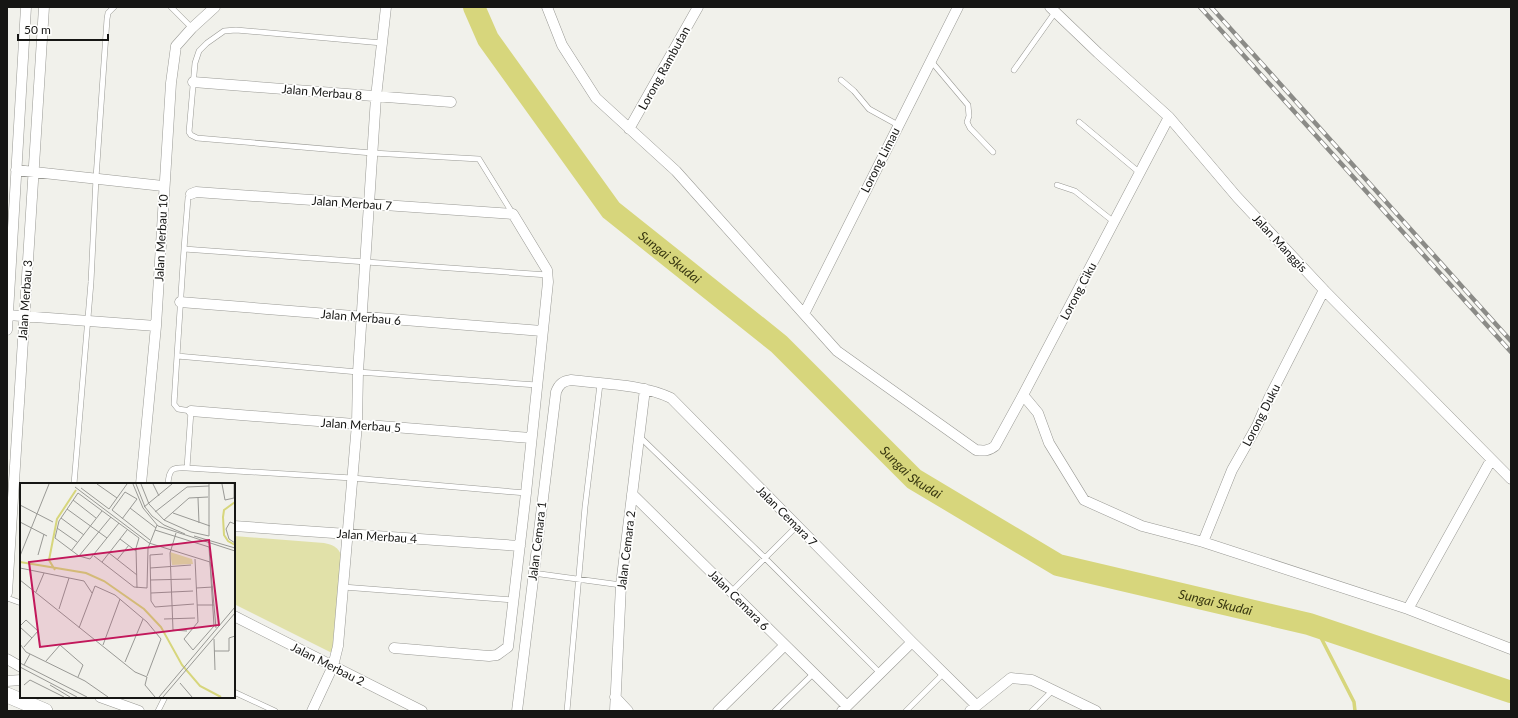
<svg xmlns="http://www.w3.org/2000/svg" width="1518" height="718" font-family="Lato,sans-serif">
	<rect width="100%" height="100%" fill="#f1f1eb"/>
	<!-- green -->
	<path fill="#e1e1a9" d="M234,536l90,7c9,2 14,4 17,12l-9,98 -98,-49z"/>
	<g fill="none" stroke-linecap="round" stroke-linejoin="round">
		<!-- stream -->
		<path stroke="#d7d67c" stroke-width="3.5" d="M1315,626l39,76 1,9"/>
		<!-- river -->
		<path stroke="#d7d67c" stroke-width="22" id="s1" d="M474,7l14,32 123,171 168,134 135,135 144,86 251,59 202,68"/>
		<defs>
			<path id="service" d="M171,7l21,21
				M382,43l-146,-13 -12,1 -17,12 -8,8 -4,12 -6,69 2,3 6,3 175,15 107,6 34,55
				M931,61l37,44 1,11 -2,6 3,6 23,24
				M1014,70l42,-59
				M841,80l13,11 15,18 29,16
				M1079,122l61,51
				M1057,185l18,6 39,31
				M191,194l-3,4 -4,51 364,26
				M184,249l-7,107 181,16 179,13
				M177,356l-3,48 4,5 13,2 -4,57 165,10 174,15
				M640,437l125,121 115,115
				M74,484l17,-202 5,-104 11,-159 1,-6 6,-6
				M168,484c1,-15 4,-17 19,-16
				M533,573l88,12
				M343,587l171,13
				M731,592l66,-66
				M7,598l14,5
				M234,692l41,19
				M158,711l7,-14
				M567,711l18,-204 15,-123
				M775,711l39,-38
				M906,711l38,-38
				M1032,711l21,-21"/>
			<path id="minor" d="M547,7l15,38 34,53 80,73 161,180 139,99c8,1 13,1 19,-4l28,-51 146,-278
				M1050,7l48,46 71,64 68,80 87,93 187,189
				M193,82l258,20
				M629,129l69,-122
				M16,170l147,16
				M191,194l5,-2 317,22 34,56 1,12 -22,211 -18,154 -11,8 -8,1 -95,-8
				M180,302l362,29
				M804,314l154,-307
				M8,315l148,11
				M7,330l19,-323
				M1023,395l15,18 11,30 35,57 58,26 61,16 205,67 103,40
				M191,411l340,27
				M141,484l15,-158 15,-243 5,-37 16,-18 23,-21
				M632,494l215,212
				M234,526l286,20
				M1203,542l29,-72 25,-44 12,-28 55,-108
				M7,593l37,-586
				M1408,609l83,-149
				M234,616l188,95
				M7,659l14,8
				M7,681l14,-1
				M100,697l39,14
				M615,697l13,14
				M312,711l21,-45 5,-20 19,-222 1,-52 18,-275 10,-90
				M517,711l39,-319c3,-8 7,-11 15,-12 32,4 71,4 100,18l241,244 64,63
				M615,711l6,-126 24,-196
				M718,711l67,-66
				M842,711l70,-69
				M970,711l41,-33 21,2 64,31"/>
			<path id="secondary" d="M7,695l38,16"/>
		</defs>
		<!-- service casing -->
		<use href="#service" stroke="#999994" stroke-width="6"/>
		<!-- minor casing -->
		<use href="#minor" stroke="#999994" stroke-width="11"/>
		<!-- secondary casing -->
		<use href="#secondary" stroke="#999994" stroke-width="16"/>
		<!-- service -->
		<use href="#service" stroke="#fff" stroke-width="5"/>
		<!-- minor -->
		<use href="#minor" stroke="#fff" stroke-width="10"/>
		<!-- secondary -->
		<use href="#secondary" stroke="#fff" stroke-width="15"/>
		<defs>
			<path id="rail" d="M1200,7l311,345
				M1211,7l300,334"/>
		</defs>
		<!-- rail casing -->
		<use href="#rail" stroke="#8b8b87" stroke-width="4.5"/>
		<!-- rail -->
		<use href="#rail" stroke="#fffffe" stroke-width="3" stroke-dasharray="9" stroke-linecap="butt"/>
	</g>
	<g text-anchor="middle" dominant-baseline="central" stroke-width="3.5" stroke-linejoin="round" paint-order="stroke">
		<!-- street labels -->
		<g font-size="12" fill="#161614" stroke="#fffffe">
			<text transform="translate(664 68) rotate(-61)">Lorong Rambutan</text>
			<text transform="translate(322 92) rotate(5)">Jalan Merbau 8</text>
			<text transform="translate(880 160) rotate(-63)">Lorong Limau</text>
			<text transform="translate(352 203) rotate(4)">Jalan Merbau 7</text>
			<text transform="translate(161 238) rotate(-87)">Jalan Merbau 10</text>
			<text transform="translate(1280 243) rotate(47)">Jalan Manggis</text>
			<text transform="translate(1078 291) rotate(-62)">Lorong Ciku</text>
			<text transform="translate(25 300) rotate(-86)">Jalan Merbau 3</text>
			<text transform="translate(361 317) rotate(5)">Jalan Merbau 6</text>
			<text transform="translate(1261 415) rotate(-63)">Lorong Duku</text>
			<text transform="translate(361 425) rotate(4)">Jalan Merbau 5</text>
			<text transform="translate(787 516) rotate(45)">Jalan Cemara 7</text>
			<text transform="translate(377 536) rotate(4)">Jalan Merbau 4</text>
			<text transform="translate(537 541) rotate(-83)">Jalan Cemara 1</text>
			<text transform="translate(626 550) rotate(-83)">Jalan Cemara 2</text>
			<text transform="translate(739 600) rotate(45)">Jalan Cemara 6</text>
			<text transform="translate(328 664) rotate(27)">Jalan Merbau 2</text>
		</g>
		<!-- water labels -->
		<g font-size="13" font-style="italic" fill="#383710" stroke="#fffffe">
			<text stroke="none"><textPath href="#s1" startOffset="321">Sungai Skudai</textPath></text>
			<text stroke="none"><textPath href="#s1" startOffset="645">Sungai Skudai</textPath></text>
			<text stroke="none"><textPath href="#s1" startOffset="981">Sungai Skudai</textPath></text>
		</g>
	</g>
	<!-- overview -->
	<g transform="translate(20 483)">
		<rect width="215" height="215" fill="#f1f1eb"/>
		<path d="M150,69l22,7 1,5 -21,1z" fill="#e1e1a9"/>
		<path fill="none" stroke="#d7d67c" stroke-width="2" d="M215,19l-11,8 -1,7 1,18 4,6 7,4M0,79l66,11 18,8 40,28 17,18 21,38 18,21 21,11M35,87l-6,-10 8,-41 19,-29"/>
		<path fill="none" stroke="#999995" stroke-width="1" d="M77,1l20,14M113,1l10,24 15,18 77,25M116,1l9,23 7,9 12,9 21,9M121,1l8,20 15,16 27,12 18,4v-52M133,1l6,12M202,1l3,16 9,-2v-14M55,4l74,56 61,19M61,5l28,21M178,15l1,25M117,16l-12,-7 -13,18 38,30M53,17l23,18M0,22l33,17M124,24l28,-23M110,25l26,20M47,26l40,29M89,26l18,-25M135,29l32,-25 22,-1M153,30l37,13M41,35l23,17M102,36l15,-20M144,37l25,-22 19,-1M0,39l27,14M99,40l-29,36 -11,-3 -24,-18 4,-17 19,-28 61,45M215,41l-5,-2 -4,7 3,10 6,4M37,45l20,14M135,47l54,17 5,79 -21,24 -9,-11 14,-17 -3,-63M156,50l-6,20 3,77 14,1M174,53l41,12M100,56l16,12M51,68l31,-40M89,70l28,22M143,71l-13,1 1,46 4,6 39,-3M18,72l6,-21M0,73l29,-72M59,73l32,-39M74,73l40,31 13,1 1,-40 9,-23M97,77l12,-15M82,79l25,-32M190,79l6,66M0,85l64,13 8,12M130,85l41,-3M0,97l115,92 12,5 -2,8 10,12M130,97l41,-1M117,105l-1,-40 3,-10M176,105l17,-1M16,109l8,-19M131,110l42,-2M177,122h17M39,126l10,-31M144,136l31,-1M0,143l6,-6 12,11 -14,16M0,144l12,11M59,145l16,-42 20,9 32,27 14,17 -14,37M194,156l1,31M0,161l6,8 59,29 23,16M83,162l17,-46M194,168h15v-13l6,-2M26,178l14,-16 23,20 -5,12M105,179l18,-43M0,180l67,34M4,182l6,-11M0,184l57,30M160,200l12,14M4,202l6,-5 34,17M30,202l20,12M139,214l76,-90M143,214l72,-84"/>
		<path fill="#c2185b" fill-opacity="0.15" stroke="#c2185b" stroke-width="2" d="M189,57l10,85 -179,22 -11,-85z"/>
		<rect width="215" height="215" fill="none" stroke="#161614" stroke-width="2"/>
	</g>
	<!-- border -->
	<rect width="1518" height="718" fill="none" stroke="#161614" stroke-width="16"/>
	<!-- scale -->
	<path d="M18 34v6h90v-6" fill="none" stroke="#161614" stroke-width="2"/>
	<text x="24" y="34" font-size="12" fill="#161614" stroke="#fffffe" stroke-width="3" paint-order="stroke">50 m</text>
</svg>
